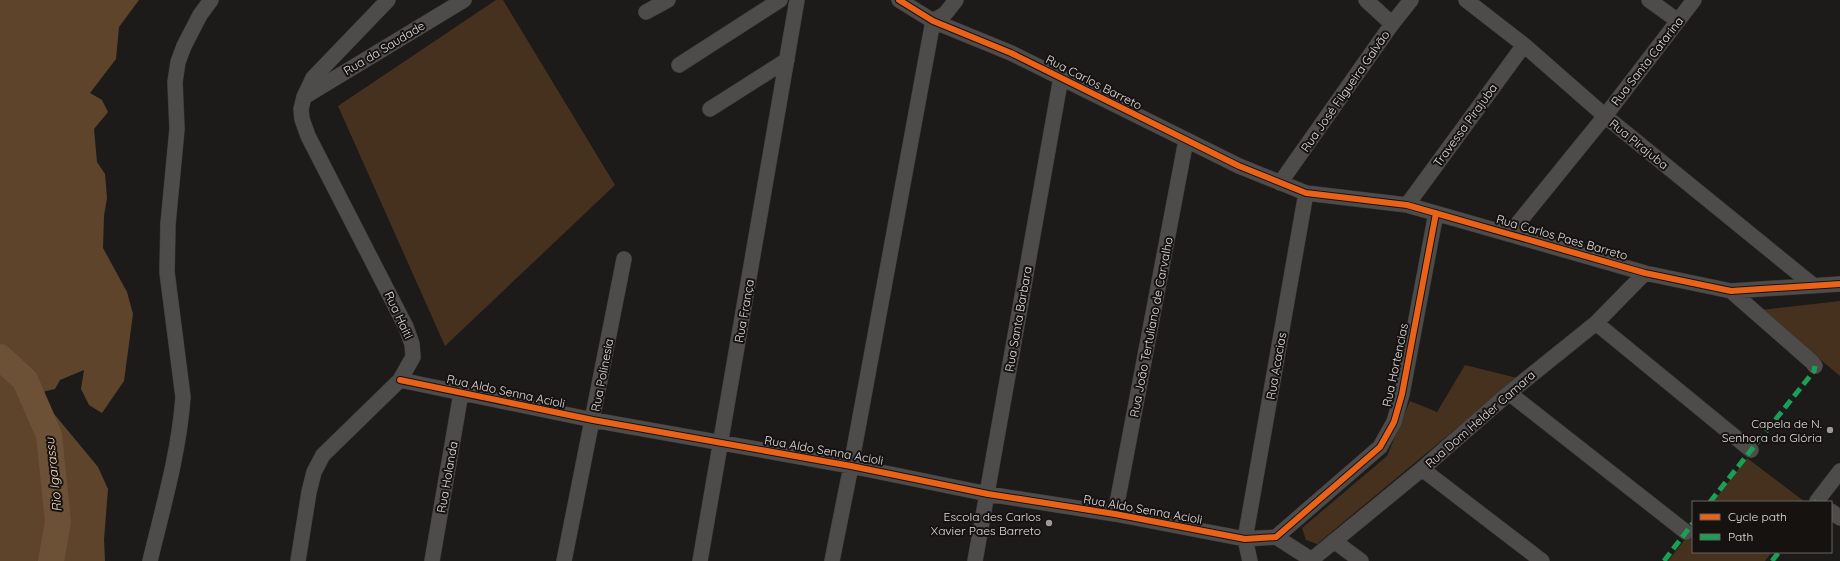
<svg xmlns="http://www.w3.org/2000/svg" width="1840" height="561" font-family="Quicksand,sans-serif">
	<rect width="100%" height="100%" fill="#1d1b19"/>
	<!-- green -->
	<path fill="#45311e" d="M496,0h7l112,185 -170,161 -107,-240z
		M1840,301v75l-79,-66z
		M1465,365l52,13 -200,166 -11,-4 -4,-12 85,-72 23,-55 27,11z
		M1747,458l58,44h-92z
		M1693,529v23h79l-7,9h-97z"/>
	<!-- forest -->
	<path fill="#5e442a" d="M0,0h139l-20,27 -3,32 -26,34 12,7 6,12 -14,17 3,33 8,12 2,24 -3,18 -1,32 24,44 6,22 -9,67 -22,32 -13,-8 -8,-16 3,-19 -24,10 -5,9 -13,3 3,11 53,64 10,22 -4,51 1,21h-105z"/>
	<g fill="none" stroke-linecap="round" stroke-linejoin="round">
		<!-- river -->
		<path stroke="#6c5136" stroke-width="26" d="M0,357l25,23 24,55 9,87 -7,39"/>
		<defs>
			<path id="minor" d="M899,0l34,21 78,32 228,113 67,27 101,12 238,68 86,18 109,-7
				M1366,0l26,24
				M1466,0l58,45 81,71 209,170
				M1649,0l29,21
				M646,12l22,-12
				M679,65l101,-65
				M304,97l160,-97
				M710,109l77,-49
				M1280,183l112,-159 19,-24
				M1407,205l117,-160
				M1510,233l95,-117 89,-116
				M1731,291l81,71 3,4
				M1596,323l155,127
				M400,380l193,40 258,46 137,28 127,20 130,25 31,-2 104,-90 14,-25 8,-28 34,-181
				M1509,393l177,139
				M1422,469l120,92
				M1819,502l-2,-1 23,-30
				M1831,511l9,7
				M1115,514l71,-374
				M1276,537l36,23
				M1334,541l27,20
				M150,561c13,-54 29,-108 33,-164l-16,-125 1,-48 9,-95 -2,-47 3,-20 6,-16 16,-31 11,-15
				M298,561l11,-69 5,-20 9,-17 77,-75 13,-23 -1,-13 -6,-17 -98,-191 -6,-17 -1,-10 3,-12 9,-19 75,-78
				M432,561l29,-168
				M564,561l60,-302
				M700,561l97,-561
				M832,561l19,-95 82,-445 12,-7 11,-14
				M975,561l86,-484
				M1250,561l-5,-22 61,-346
				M1310,561l112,-92 87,-76 87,-70 49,-50"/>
		</defs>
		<!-- minor casing -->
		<use href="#minor" stroke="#3b3937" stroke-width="16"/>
		<!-- minor -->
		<use href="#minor" stroke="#4e4c4b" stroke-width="15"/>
		<!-- quiet -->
		<path stroke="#1a9f57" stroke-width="5" stroke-dasharray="10 5" stroke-linecap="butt" d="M1710,502l104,-131 1,-5
			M1816,502l1,-1
			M1664,561l29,-38
			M1772,561l7,-9"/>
		<defs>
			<path id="cycleway" d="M899,0l34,21 78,32 228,113 67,27 101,12 238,68 86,18 109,-7
				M400,380l193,40 258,46 137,28 127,20 130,25 31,-2 104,-90 14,-25 8,-28 34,-181"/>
		</defs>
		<!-- cycleway casing -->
		<use href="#cycleway" stroke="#151210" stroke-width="8"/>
		<!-- cycleway -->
		<use href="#cycleway" stroke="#ea6118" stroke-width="6"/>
	</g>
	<!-- markers -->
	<g fill="#9c9a98" stroke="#151210" stroke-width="1.5">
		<circle cx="1830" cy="430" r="4"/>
		<circle cx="1049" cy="523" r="4"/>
	</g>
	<g text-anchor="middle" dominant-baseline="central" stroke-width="4" stroke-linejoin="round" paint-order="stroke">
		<!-- street labels -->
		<g font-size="12" fill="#e1dfdd" stroke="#151210">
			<text transform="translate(384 48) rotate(-31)">Rua da Saudade</text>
			<text transform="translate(1647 61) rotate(-52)">Rua Santa Catarina</text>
			<text transform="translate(1094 82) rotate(27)">Rua Carlos Barreto</text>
			<text transform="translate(1345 91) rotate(-55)">Rua José Filgueira Galvão</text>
			<text transform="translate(1465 125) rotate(-54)">Travessa Pirajuba</text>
			<text transform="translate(1639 144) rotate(39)">Rua Pirajuba</text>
			<text transform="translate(1562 237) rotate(16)">Rua Carlos Paes Barreto</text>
			<text transform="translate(744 311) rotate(-80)">Rua França</text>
			<text transform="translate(399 315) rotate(65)">Rua Haiti</text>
			<text transform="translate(1018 319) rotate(-80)">Rua Santa Barbara</text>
			<text transform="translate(1151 327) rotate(-79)">Rua João Tertuliano de Carvalho</text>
			<text transform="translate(1395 365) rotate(-78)">Rua Hortencias</text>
			<text transform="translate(1276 366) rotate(-80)">Rua Acacias</text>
			<text transform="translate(602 375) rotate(-79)">Rua Polinesia</text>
			<text transform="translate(506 391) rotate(12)">Rua Aldo Senna Acioli</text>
			<text transform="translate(1480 419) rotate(-41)">Rua Dom Helder Camara</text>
			<text transform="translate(824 450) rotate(10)">Rua Aldo Senna Acioli</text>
			<text transform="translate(447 477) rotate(-80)">Rua Holanda</text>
			<text transform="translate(1143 509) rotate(10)">Rua Aldo Senna Acioli</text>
		</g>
		<!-- poi labels -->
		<g font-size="12" fill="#e1dfdd" stroke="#151210" text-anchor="end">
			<text x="1822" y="423">Capela de N.<tspan x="1822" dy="14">Senhora da Glória</tspan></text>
			<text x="1041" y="516">Escola des Carlos<tspan x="1041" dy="14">Xavier Paes Barreto</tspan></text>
		</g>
		<!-- water labels -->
		<g font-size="13" font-style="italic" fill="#f9d9bb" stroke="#151210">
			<text transform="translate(53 475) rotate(-96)">Rio Igarassu</text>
		</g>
	</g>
	<!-- legend -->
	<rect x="1692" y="501" width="140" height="52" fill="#151210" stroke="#676462"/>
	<rect x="1700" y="514" width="20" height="6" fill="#ea6118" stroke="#676462"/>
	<text x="1728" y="521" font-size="12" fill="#e1dfdd">Cycle path</text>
	<rect x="1700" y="534" width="20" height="6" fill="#1a9f57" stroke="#676462"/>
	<text x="1728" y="541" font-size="12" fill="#e1dfdd">Path</text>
</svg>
